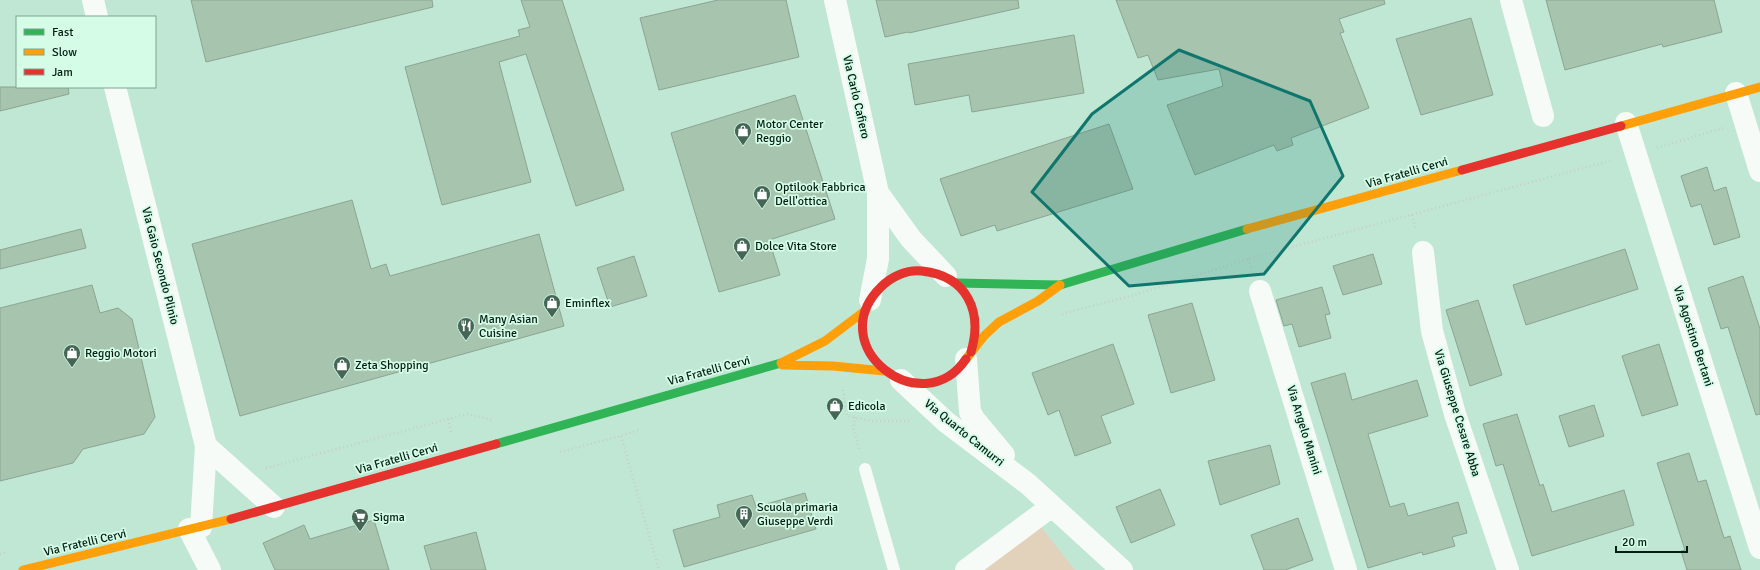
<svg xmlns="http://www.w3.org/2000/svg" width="1760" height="570" font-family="Signika,sans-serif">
	<rect width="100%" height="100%" fill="#c0e7d3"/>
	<!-- green -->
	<path fill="#e2d2bb" d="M1034,518l41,52h-109z"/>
	<!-- building -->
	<path fill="#a7c5ae" stroke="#8ba493" d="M191,0h241l1,7 -227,55z
		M521,0h41l62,190 -48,16 -50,-152 -27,8 32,120 -89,23 -37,-138 115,-31 -2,-6 12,-3z
		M718,0h68l13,57 -140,33 -19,-72z
		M876,0h142l1,8 -110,25 -1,-1 -23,5z
		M1116,0h268l1,4 -46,15 5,13 -4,1 29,75 -78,30 2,7 -16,6 -3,-6 -79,30 -28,-70 56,-19 -4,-17 -61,11 -10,-25 -10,3z
		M1546,0h168l8,32 -59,15 -1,-3 -97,26z
		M1471,18l22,77 -72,20 -25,-76z
		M1074,35l10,58 -112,19 -3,-17 -54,10 -7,-41z
		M0,87h68l1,7 -69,17z
		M795,95l40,124 -66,21 11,35 -61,17 -48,-159z
		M1109,124l24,65 -136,42 -2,-6 -34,11 -21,-57z
		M1707,167l7,24 12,-4 14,50 -26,8 -13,-41 -10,3 -10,-31z
		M352,200l19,69 15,-5 4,12 149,-42 25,92 -324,90 -48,-172z
		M81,229l5,19 -86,21v-19z
		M1625,249l13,40 -112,36 -13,-40z
		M1373,254l9,30 -39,11 -10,-29z
		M634,256l13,40 -37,11 -13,-39z
		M1743,276l17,53v85l-4,1 -28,-88 -7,2 -13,-41z
		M92,285l8,28 18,-5 14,11 23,98 -11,17 -61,15 -10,14 -73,18v-173z
		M1322,287l8,27 -5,1 6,23 -32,9 -7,-23 -8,2 -8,-26z
		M1478,300l24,75 -32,11 -24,-76z
		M1192,303l23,77 -44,13 -23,-78z
		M1113,344l21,60 -33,12 10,27 -36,13 -16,-46 -11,5 -16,-42z
		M1659,344l19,61 -36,11 -20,-60z
		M1345,373l7,27 65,-20 11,36 -60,18 22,73 14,-4 4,13 50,-14 9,31 -15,4 3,9 -32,9 -1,-3 -54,16 -57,-185z
		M1594,405l10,31 -35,11 -10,-31z
		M1517,414l23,72 3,-2 9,28 72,-22 10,35 -102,31 -29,-92 -7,2 -13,-42z
		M1270,445l10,39 -60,21 -12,-44z
		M1689,453l9,29 8,-2 18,58 6,-2 11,34h-54l-6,-19 4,-1 -28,-87z
		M1160,489l15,36 -44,18 -15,-36z
		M805,493l11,36 -132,38 -11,-37 47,-13 -3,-12 35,-10 4,12z
		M1298,518l15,42 -28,10h-21l-13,-35z
		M374,520l15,50h-114l-12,-27 41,-18 6,14z
		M476,532l10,38h-55l-7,-24z"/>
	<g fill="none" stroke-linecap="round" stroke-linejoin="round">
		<!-- path -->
		<path stroke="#c4d0ca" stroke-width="2.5" stroke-dasharray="1 3" stroke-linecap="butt" d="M1657,148l66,-20
			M1412,215l4,15
			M1248,259l4,11
			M1062,314l72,-19 114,-36 365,-99
			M843,390l4,26 24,5h39
			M855,417l-2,10 7,25
			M448,419l3,13
			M621,436l38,134
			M560,452l61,-16 20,-7
			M266,468l201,-54 26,6
			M0,554l8,-2"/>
		<!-- lane -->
		<path stroke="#f6fbf8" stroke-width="12" d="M865,469l29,101"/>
		<!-- street -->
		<path stroke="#f6fbf8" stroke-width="22" d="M93,0l4,17
			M835,0l43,193v66l-8,41
			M1511,0l32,116
			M115,87l91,359 -5,81
			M1736,93l24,78
			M1626,123l134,425
			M878,193l33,46 35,37
			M1423,252l9,79 23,83 53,156
			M1260,291l86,279
			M966,359l4,53 4,7 30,36
			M901,380l45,42 82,62 94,86
			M206,446l68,61
			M189,529l21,41
			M966,570l86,-64"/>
		<!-- fast -->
		<path stroke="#30b455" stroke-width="9" d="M957,283l103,2 187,-56
			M496,444l285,-81"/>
		<!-- slow -->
		<path stroke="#ff9f0a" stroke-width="9" d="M1621,126l139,-39
			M1247,229l215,-59
			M966,359l18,-23 15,-14 39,-21 22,-16
			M781,363l44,-22 41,-31
			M782,365l51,1 51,5
			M23,570l208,-51"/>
		<!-- jam -->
		<path stroke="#e5322d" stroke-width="9" d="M1462,170l159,-44
			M966,359c-44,65 -145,-13 -85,-72 10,-10 26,-18 41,-16 45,5 61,40 49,81
			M231,519l265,-75"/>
	</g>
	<!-- marked area -->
	<path fill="#0f766e" fill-opacity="0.2" stroke="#0f766e" stroke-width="3" stroke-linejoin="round" d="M1179,50l131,51 33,75 -79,98 -135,12 -97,-94 60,-78z"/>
	<!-- icons -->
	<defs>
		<symbol id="shop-pin" viewBox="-11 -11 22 30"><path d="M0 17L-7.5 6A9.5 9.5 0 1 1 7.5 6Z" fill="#456556" stroke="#d4fce7"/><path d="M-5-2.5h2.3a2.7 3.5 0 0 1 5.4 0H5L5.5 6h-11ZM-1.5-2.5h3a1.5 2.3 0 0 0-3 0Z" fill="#fff"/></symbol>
		<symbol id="restaurant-pin" viewBox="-11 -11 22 30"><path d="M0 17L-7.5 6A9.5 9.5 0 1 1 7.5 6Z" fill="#456556" stroke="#d4fce7"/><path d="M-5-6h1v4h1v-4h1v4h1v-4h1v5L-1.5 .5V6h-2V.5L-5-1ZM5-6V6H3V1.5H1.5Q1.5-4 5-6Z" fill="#fff"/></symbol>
		<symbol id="building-pin" viewBox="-11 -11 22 30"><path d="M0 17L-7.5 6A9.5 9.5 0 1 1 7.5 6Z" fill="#456556" stroke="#d4fce7"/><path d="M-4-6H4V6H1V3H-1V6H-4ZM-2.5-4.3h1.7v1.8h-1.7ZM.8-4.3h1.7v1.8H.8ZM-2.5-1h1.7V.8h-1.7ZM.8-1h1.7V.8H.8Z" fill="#fff"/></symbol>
		<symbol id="supermarket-pin" viewBox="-11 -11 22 30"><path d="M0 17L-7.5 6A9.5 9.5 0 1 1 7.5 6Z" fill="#456556" stroke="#d4fce7"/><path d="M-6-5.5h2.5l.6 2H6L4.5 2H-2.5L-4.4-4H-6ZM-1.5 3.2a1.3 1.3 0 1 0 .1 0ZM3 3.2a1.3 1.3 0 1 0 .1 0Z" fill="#fff"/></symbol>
	</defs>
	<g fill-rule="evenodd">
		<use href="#shop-pin" x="733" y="121" width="20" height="27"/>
		<use href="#shop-pin" x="752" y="184" width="20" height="27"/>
		<use href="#shop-pin" x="732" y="236" width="20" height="27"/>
		<use href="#shop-pin" x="542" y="293" width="20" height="27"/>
		<use href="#restaurant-pin" x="456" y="316" width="20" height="27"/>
		<use href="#shop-pin" x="62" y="343" width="20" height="27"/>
		<use href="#shop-pin" x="332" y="355" width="20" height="27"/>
		<use href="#shop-pin" x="825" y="396" width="20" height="27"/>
		<use href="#building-pin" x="734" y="504" width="20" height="27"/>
		<use href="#supermarket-pin" x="350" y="507" width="20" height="27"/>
	</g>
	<g text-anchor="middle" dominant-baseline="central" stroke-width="3.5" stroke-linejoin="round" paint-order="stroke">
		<!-- street labels -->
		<g font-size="12" fill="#031f13" stroke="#d4fce7">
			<text transform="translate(856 97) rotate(77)">Via Carlo Cafiero</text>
			<text transform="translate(1407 173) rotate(-16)">Via Fratelli Cervi</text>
			<text transform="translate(160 266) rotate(76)">Via Gaio Secondo Plinio</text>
			<text transform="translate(1693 336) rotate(72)">Via Agostino Bertani</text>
			<text transform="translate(709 371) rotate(-15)">Via Fratelli Cervi</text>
			<text transform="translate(1457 413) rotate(73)">Via Giuseppe Cesare Abba</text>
			<text transform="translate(1304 430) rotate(73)">Via Angelo Manini</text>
			<text transform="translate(964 433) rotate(39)">Via Quarto Camurri</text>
			<text transform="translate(397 459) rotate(-16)">Via Fratelli Cervi</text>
			<text transform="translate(85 543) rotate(-13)">Via Fratelli Cervi</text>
		</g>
		<!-- poi labels -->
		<g font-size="12" fill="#031f13" stroke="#d4fce7" text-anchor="start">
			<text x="756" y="124">Motor Center<tspan x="756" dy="14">Reggio</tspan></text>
			<text x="775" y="187">Optilook Fabbrica<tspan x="775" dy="14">Dell'ottica</tspan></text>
			<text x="755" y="246">Dolce Vita Store</text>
			<text x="565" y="303">Eminflex</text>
			<text x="479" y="319">Many Asian<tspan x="479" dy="14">Cuisine</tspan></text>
			<text x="85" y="353">Reggio Motori</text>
			<text x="355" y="365">Zeta Shopping</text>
			<text x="848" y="406">Edicola</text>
			<text x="757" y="507">Scuola primaria<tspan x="757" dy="14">Giuseppe Verdi</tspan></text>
			<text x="373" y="517">Sigma</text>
		</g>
	</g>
	<!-- legend -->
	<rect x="16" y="16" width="140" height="72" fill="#d4fce7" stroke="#80a492"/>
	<rect x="24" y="29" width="20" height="6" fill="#30b455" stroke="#80a492"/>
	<text x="52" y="36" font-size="12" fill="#031f13">Fast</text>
	<rect x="24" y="49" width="20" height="6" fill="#ff9f0a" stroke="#80a492"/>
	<text x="52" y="56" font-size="12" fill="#031f13">Slow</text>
	<rect x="24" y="69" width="20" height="6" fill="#e5322d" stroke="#80a492"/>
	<text x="52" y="76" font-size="12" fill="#031f13">Jam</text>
	<!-- scale -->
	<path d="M1616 546v6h71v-6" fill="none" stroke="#031f13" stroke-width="2"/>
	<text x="1622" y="546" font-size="12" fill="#031f13" stroke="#d4fce7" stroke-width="3" paint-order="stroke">20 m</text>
</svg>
